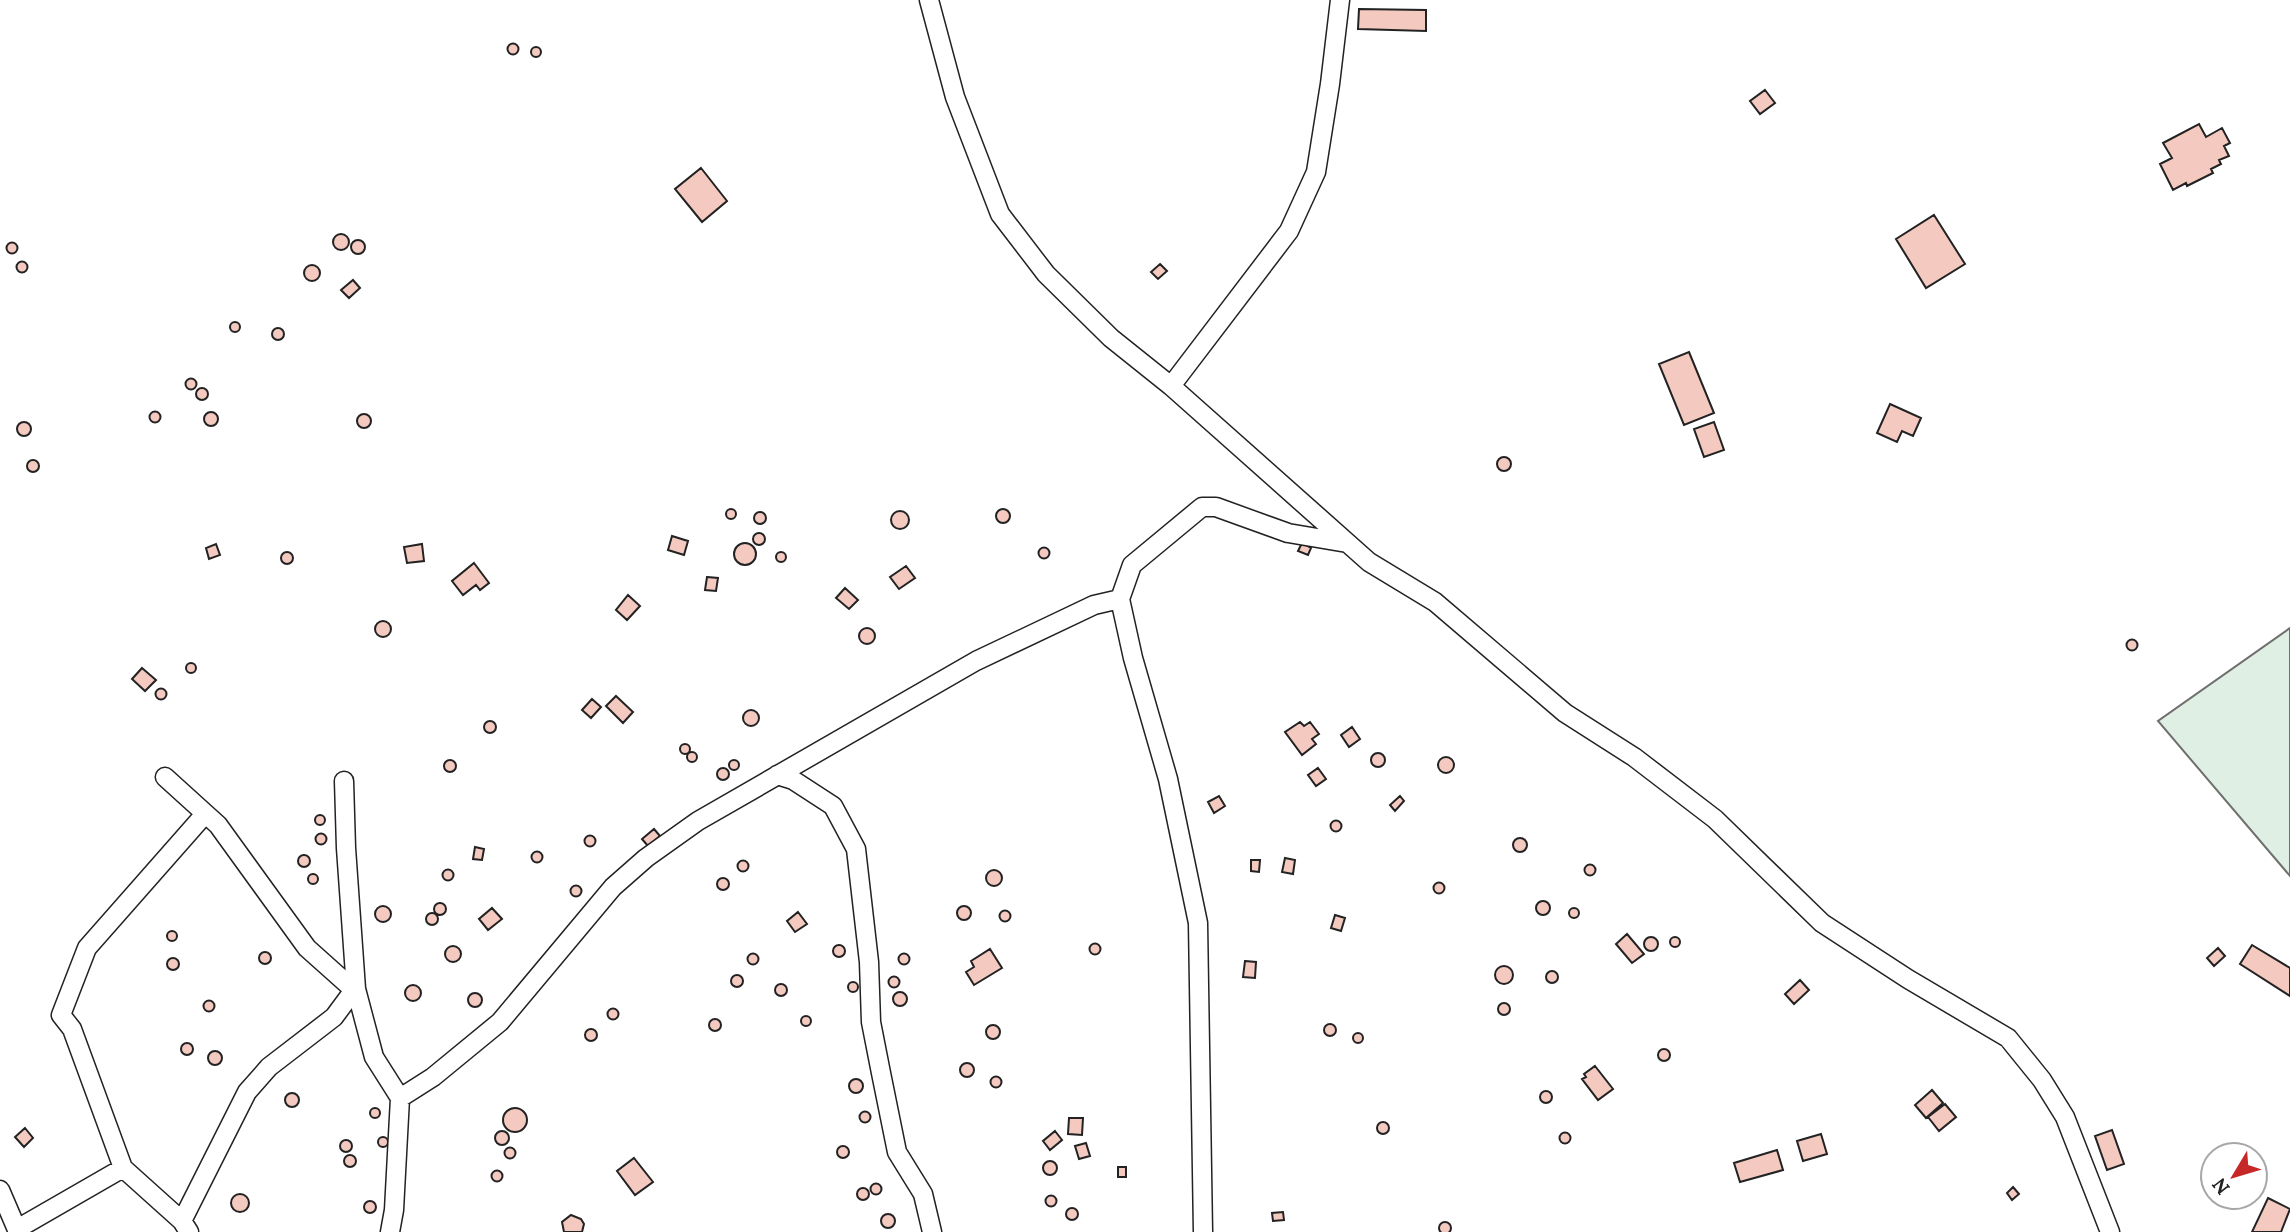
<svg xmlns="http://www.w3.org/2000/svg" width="2290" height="1232" font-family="Lora,serif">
	<rect width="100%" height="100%" fill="#fff"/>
	<!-- green -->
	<path fill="#e0efe3" stroke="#6f6f6f" stroke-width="2" d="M2290,628v248l-132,-155z"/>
	<!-- building -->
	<path fill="#f3c9c0" stroke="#222" stroke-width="2" d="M1359,9l67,1v21l-68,-2z
		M507.5 49a5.5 5.5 0 1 1 11 0a5.5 5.5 0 1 1-11 0Z
		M531 52a5 5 0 1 1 10 0a5 5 0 1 1-10 0Z
		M1765,90l10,13 -15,11 -10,-13z
		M2199,124l7,13 16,-9 8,15 -6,3 5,10 -10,4 2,4 -10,5 2,4 -26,13 -1,-3 -13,7 -13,-26 12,-6 -9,-15z
		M701,168l26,33 -25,21 -27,-33z
		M1934,215l31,49 -39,24 -30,-49z
		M333 242a8 8 0 1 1 16 0a8 8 0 1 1-16 0Z
		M351 247a7 7 0 1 1 14 0a7 7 0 1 1-14 0Z
		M6.5 248a5.5 5.5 0 1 1 11 0a5.5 5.5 0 1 1-11 0Z
		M16.5 267a5.5 5.5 0 1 1 11 0a5.5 5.5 0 1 1-11 0Z
		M1160,264l7,7 -9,8 -7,-7z
		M304 273a8 8 0 1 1 16 0a8 8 0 1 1-16 0Z
		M353,280l7,8 -11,10 -8,-8z
		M230 327a5 5 0 1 1 10 0a5 5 0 1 1-10 0Z
		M272 334a6 6 0 1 1 12 0a6 6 0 1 1-12 0Z
		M1689,352l25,61 -30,12 -25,-61z
		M185.5 384a5.5 5.5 0 1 1 11 0a5.5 5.5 0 1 1-11 0Z
		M196 394a6 6 0 1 1 12 0a6 6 0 1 1-12 0Z
		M1890,404l31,14 -8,18 -11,-5 -5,11 -20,-9z
		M149.5 417a5.5 5.5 0 1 1 11 0a5.5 5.5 0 1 1-11 0Z
		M204 419a7 7 0 1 1 14 0a7 7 0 1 1-14 0Z
		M357 421a7 7 0 1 1 14 0a7 7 0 1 1-14 0Z
		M17 429a7 7 0 1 1 14 0a7 7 0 1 1-14 0Z
		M1714,422l10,28 -20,7 -10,-28z
		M1497 464a7 7 0 1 1 14 0a7 7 0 1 1-14 0Z
		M27 466a6 6 0 1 1 12 0a6 6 0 1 1-12 0Z
		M996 516a7 7 0 1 1 14 0a7 7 0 1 1-14 0Z
		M726 514a5 5 0 1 1 10 0a5 5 0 1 1-10 0Z
		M891 520a9 9 0 1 1 18 0a9 9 0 1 1-18 0Z
		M754 518a6 6 0 1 1 12 0a6 6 0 1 1-12 0Z
		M753 539a6 6 0 1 1 12 0a6 6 0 1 1-12 0Z
		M672,536l16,5 -4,14 -16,-5z
		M734 554a11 11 0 1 1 22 0a11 11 0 1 1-22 0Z
		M1302,543l9,5 -3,7 -10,-4z
		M216,544l4,11 -11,4 -3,-11z
		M422,544l2,17 -17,2 -3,-16z
		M1038.5 553a5.5 5.5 0 1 1 11 0a5.5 5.5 0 1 1-11 0Z
		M281 558a6 6 0 1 1 12 0a6 6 0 1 1-12 0Z
		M776 557a5 5 0 1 1 10 0a5 5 0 1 1-10 0Z
		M474,563l15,20 -9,7 -4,-5 -13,10 -11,-14z
		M906,566l9,12 -16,11 -9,-12z
		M707,577l11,1 -2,13 -11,-1z
		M845,588l13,12 -9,9 -13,-11z
		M628,595l12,11 -13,14 -11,-10z
		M375 629a8 8 0 1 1 16 0a8 8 0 1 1-16 0Z
		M859 636a8 8 0 1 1 16 0a8 8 0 1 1-16 0Z
		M2126.5 645a5.5 5.5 0 1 1 11 0a5.5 5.5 0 1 1-11 0Z
		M186 668a5 5 0 1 1 10 0a5 5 0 1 1-10 0Z
		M142,668l14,12 -11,11 -13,-12z
		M155.5 694a5.5 5.5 0 1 1 11 0a5.5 5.5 0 1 1-11 0Z
		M616,696l17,16 -10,11 -17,-17z
		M592,699l9,8 -10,11 -9,-8z
		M743 718a8 8 0 1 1 16 0a8 8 0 1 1-16 0Z
		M484 727a6 6 0 1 1 12 0a6 6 0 1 1-12 0Z
		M1300,722l4,4 6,-4 9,12 -7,5 4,5 -14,11 -17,-23z
		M1352,727l8,12 -11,8 -8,-12z
		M680 749a5 5 0 1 1 10 0a5 5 0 1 1-10 0Z
		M687 757a5 5 0 1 1 10 0a5 5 0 1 1-10 0Z
		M1371 760a7 7 0 1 1 14 0a7 7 0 1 1-14 0Z
		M1438 765a8 8 0 1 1 16 0a8 8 0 1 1-16 0Z
		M444 766a6 6 0 1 1 12 0a6 6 0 1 1-12 0Z
		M729 765a5 5 0 1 1 10 0a5 5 0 1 1-10 0Z
		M717 774a6 6 0 1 1 12 0a6 6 0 1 1-12 0Z
		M1318,768l8,11 -10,7 -8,-11z
		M1219,796l6,10 -11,7 -6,-11z
		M1400,796l4,5 -9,10 -5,-6z
		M315 820a5 5 0 1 1 10 0a5 5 0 1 1-10 0Z
		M1330.5 826a5.5 5.5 0 1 1 11 0a5.5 5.5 0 1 1-11 0Z
		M654,829l6,7 -12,10 -6,-7z
		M315.5 839a5.5 5.5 0 1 1 11 0a5.5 5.5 0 1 1-11 0Z
		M584.5 841a5.5 5.5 0 1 1 11 0a5.5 5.5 0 1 1-11 0Z
		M1513 845a7 7 0 1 1 14 0a7 7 0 1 1-14 0Z
		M475,847l9,2 -2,11 -9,-1z
		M531.5 857a5.5 5.5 0 1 1 11 0a5.5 5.5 0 1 1-11 0Z
		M298 861a6 6 0 1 1 12 0a6 6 0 1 1-12 0Z
		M1285,858l10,2 -2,14 -11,-2z
		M1251,860h9l-1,12 -8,-1z
		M737.5 866a5.5 5.5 0 1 1 11 0a5.5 5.5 0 1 1-11 0Z
		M1584.5 870a5.5 5.5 0 1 1 11 0a5.5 5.5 0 1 1-11 0Z
		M442.5 875a5.5 5.5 0 1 1 11 0a5.5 5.5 0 1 1-11 0Z
		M986 878a8 8 0 1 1 16 0a8 8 0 1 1-16 0Z
		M308 879a5 5 0 1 1 10 0a5 5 0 1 1-10 0Z
		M717 884a6 6 0 1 1 12 0a6 6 0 1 1-12 0Z
		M1433.5 888a5.5 5.5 0 1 1 11 0a5.5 5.5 0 1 1-11 0Z
		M570.5 891a5.5 5.5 0 1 1 11 0a5.5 5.5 0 1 1-11 0Z
		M1536 908a7 7 0 1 1 14 0a7 7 0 1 1-14 0Z
		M434 909a6 6 0 1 1 12 0a6 6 0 1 1-12 0Z
		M957 913a7 7 0 1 1 14 0a7 7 0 1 1-14 0Z
		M375 914a8 8 0 1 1 16 0a8 8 0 1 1-16 0Z
		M1569 913a5 5 0 1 1 10 0a5 5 0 1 1-10 0Z
		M492,908l10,11 -14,11 -9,-11z
		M999.5 916a5.5 5.5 0 1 1 11 0a5.5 5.5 0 1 1-11 0Z
		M798,912l9,12 -12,8 -8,-11z
		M426 919a6 6 0 1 1 12 0a6 6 0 1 1-12 0Z
		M1335,915l10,3 -4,13 -10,-3z
		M167 936a5 5 0 1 1 10 0a5 5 0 1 1-10 0Z
		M1627,934l17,20 -12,9 -16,-19z
		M1670 942a5 5 0 1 1 10 0a5 5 0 1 1-10 0Z
		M1644 944a7 7 0 1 1 14 0a7 7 0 1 1-14 0Z
		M1089.5 949a5.5 5.5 0 1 1 11 0a5.5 5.5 0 1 1-11 0Z
		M833 951a6 6 0 1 1 12 0a6 6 0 1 1-12 0Z
		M2252,945l38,23v28l-50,-32z
		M445 954a8 8 0 1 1 16 0a8 8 0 1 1-16 0Z
		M2218,948l7,8 -11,10 -7,-8z
		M990,949l12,19 -28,17 -8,-13 8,-5 -3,-6z
		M259 958a6 6 0 1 1 12 0a6 6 0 1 1-12 0Z
		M747.5 959a5.5 5.5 0 1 1 11 0a5.5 5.5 0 1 1-11 0Z
		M898.5 959a5.5 5.5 0 1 1 11 0a5.5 5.5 0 1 1-11 0Z
		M167 964a6 6 0 1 1 12 0a6 6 0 1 1-12 0Z
		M1245,961l11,1 -1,16 -12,-1z
		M1495 975a9 9 0 1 1 18 0a9 9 0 1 1-18 0Z
		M1546 977a6 6 0 1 1 12 0a6 6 0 1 1-12 0Z
		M731 981a6 6 0 1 1 12 0a6 6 0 1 1-12 0Z
		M888.5 982a5.5 5.5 0 1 1 11 0a5.5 5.5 0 1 1-11 0Z
		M1800,980l9,10 -15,14 -9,-10z
		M848 987a5 5 0 1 1 10 0a5 5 0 1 1-10 0Z
		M775 990a6 6 0 1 1 12 0a6 6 0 1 1-12 0Z
		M405 993a8 8 0 1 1 16 0a8 8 0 1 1-16 0Z
		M893 999a7 7 0 1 1 14 0a7 7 0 1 1-14 0Z
		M468 1000a7 7 0 1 1 14 0a7 7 0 1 1-14 0Z
		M203.5 1006a5.5 5.5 0 1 1 11 0a5.5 5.5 0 1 1-11 0Z
		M1498 1009a6 6 0 1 1 12 0a6 6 0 1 1-12 0Z
		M607.5 1014a5.5 5.5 0 1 1 11 0a5.5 5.5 0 1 1-11 0Z
		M801 1021a5 5 0 1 1 10 0a5 5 0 1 1-10 0Z
		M709 1025a6 6 0 1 1 12 0a6 6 0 1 1-12 0Z
		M1324 1030a6 6 0 1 1 12 0a6 6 0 1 1-12 0Z
		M986 1032a7 7 0 1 1 14 0a7 7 0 1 1-14 0Z
		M585 1035a6 6 0 1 1 12 0a6 6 0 1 1-12 0Z
		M1353 1038a5 5 0 1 1 10 0a5 5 0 1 1-10 0Z
		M181 1049a6 6 0 1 1 12 0a6 6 0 1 1-12 0Z
		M1658 1055a6 6 0 1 1 12 0a6 6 0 1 1-12 0Z
		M208 1058a7 7 0 1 1 14 0a7 7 0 1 1-14 0Z
		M960 1070a7 7 0 1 1 14 0a7 7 0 1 1-14 0Z
		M1595,1066l18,23 -15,11 -16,-21 4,-2 -2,-3z
		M990.5 1082a5.5 5.5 0 1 1 11 0a5.5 5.5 0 1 1-11 0Z
		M849 1086a7 7 0 1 1 14 0a7 7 0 1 1-14 0Z
		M1932,1090l11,13 -17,15 -11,-13z
		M1540 1097a6 6 0 1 1 12 0a6 6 0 1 1-12 0Z
		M285 1100a7 7 0 1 1 14 0a7 7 0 1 1-14 0Z
		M1945,1104l11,13 -17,14 -11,-14z
		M370 1113a5 5 0 1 1 10 0a5 5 0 1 1-10 0Z
		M503 1120a12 12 0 1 1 24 0a12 12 0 1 1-24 0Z
		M859.5 1117a5.5 5.5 0 1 1 11 0a5.5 5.5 0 1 1-11 0Z
		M1069,1118h14l-1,17 -14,-1z
		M1377 1128a6 6 0 1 1 12 0a6 6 0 1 1-12 0Z
		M25,1128l8,10 -9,9 -9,-10z
		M2112,1130l12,34 -17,6 -12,-34z
		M1055,1131l7,9 -12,10 -7,-9z
		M495 1138a7 7 0 1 1 14 0a7 7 0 1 1-14 0Z
		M1559.5 1138a5.5 5.5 0 1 1 11 0a5.5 5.5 0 1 1-11 0Z
		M1821,1134l6,20 -24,7 -6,-20z
		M378 1142a5 5 0 1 1 10 0a5 5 0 1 1-10 0Z
		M340 1146a6 6 0 1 1 12 0a6 6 0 1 1-12 0Z
		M1086,1143l4,13 -11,3 -4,-13z
		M837 1152a6 6 0 1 1 12 0a6 6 0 1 1-12 0Z
		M504.5 1153a5.5 5.5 0 1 1 11 0a5.5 5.5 0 1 1-11 0Z
		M1777,1150l6,20 -43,12 -6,-19z
		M344 1161a6 6 0 1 1 12 0a6 6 0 1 1-12 0Z
		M634,1158l19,24 -18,13 -18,-24z
		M1043 1168a7 7 0 1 1 14 0a7 7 0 1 1-14 0Z
		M1118,1167h8v10h-8z
		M491.5 1176a5.5 5.5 0 1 1 11 0a5.5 5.5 0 1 1-11 0Z
		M870.5 1189a5.5 5.5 0 1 1 11 0a5.5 5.5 0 1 1-11 0Z
		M2013,1187l6,7 -7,6 -5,-7z
		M857 1194a6 6 0 1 1 12 0a6 6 0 1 1-12 0Z
		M231 1203a9 9 0 1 1 18 0a9 9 0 1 1-18 0Z
		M1045.5 1201a5.5 5.5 0 1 1 11 0a5.5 5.5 0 1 1-11 0Z
		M2268,1198l22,11 -9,23h-29z
		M364 1207a6 6 0 1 1 12 0a6 6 0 1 1-12 0Z
		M1066 1214a6 6 0 1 1 12 0a6 6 0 1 1-12 0Z
		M1283,1212l1,8 -11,1 -1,-8z
		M881 1221a7 7 0 1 1 14 0a7 7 0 1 1-14 0Z
		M571,1215l10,4 3,5 -2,8h-18l-2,-10z
		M1439 1228a6 6 0 1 1 12 0a6 6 0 1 1-12 0Z"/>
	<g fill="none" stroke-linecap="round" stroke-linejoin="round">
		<defs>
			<path id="street" d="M929,0l26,97 45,117 46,60 65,64 60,48 198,176 66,40 130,111 69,44 81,62 107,104 86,56 100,59 34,42 23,37 45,115
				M1171,386l118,-155 27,-59 14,-88 10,-84
				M1120,599l13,59 35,121 30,144 5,309
				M777,775l16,5 40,26 23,43 13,113 2,60 10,51 16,79 26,42 9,38
				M165,777l53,48 89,123 47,42 -20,27 -65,50 -22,25 -65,129
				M344,781l2,67 10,141 18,68 26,41 -6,112 -4,22
				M400,1098l33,-21 67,-55 113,-135 33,-29 52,-37 278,-160 118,-56 26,-6 12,-34 70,-58h14l72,26 59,10
				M0,1190l18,42
				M17,1229l106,-61
				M189,1232l-7,-11 -59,-53 -51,-139 -11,-14 26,-67 118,-134"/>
		</defs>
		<!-- street casing -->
		<use href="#street" stroke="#222" stroke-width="21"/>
		<!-- street -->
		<use href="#street" stroke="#fff" stroke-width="18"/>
	</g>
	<!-- north arrow -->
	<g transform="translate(2234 1176) rotate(232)"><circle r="33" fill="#ffffff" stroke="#a7a7a7" stroke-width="2"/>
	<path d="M0-5L12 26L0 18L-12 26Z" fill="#c62828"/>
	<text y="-10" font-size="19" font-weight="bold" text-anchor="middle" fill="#222222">N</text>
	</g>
</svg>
